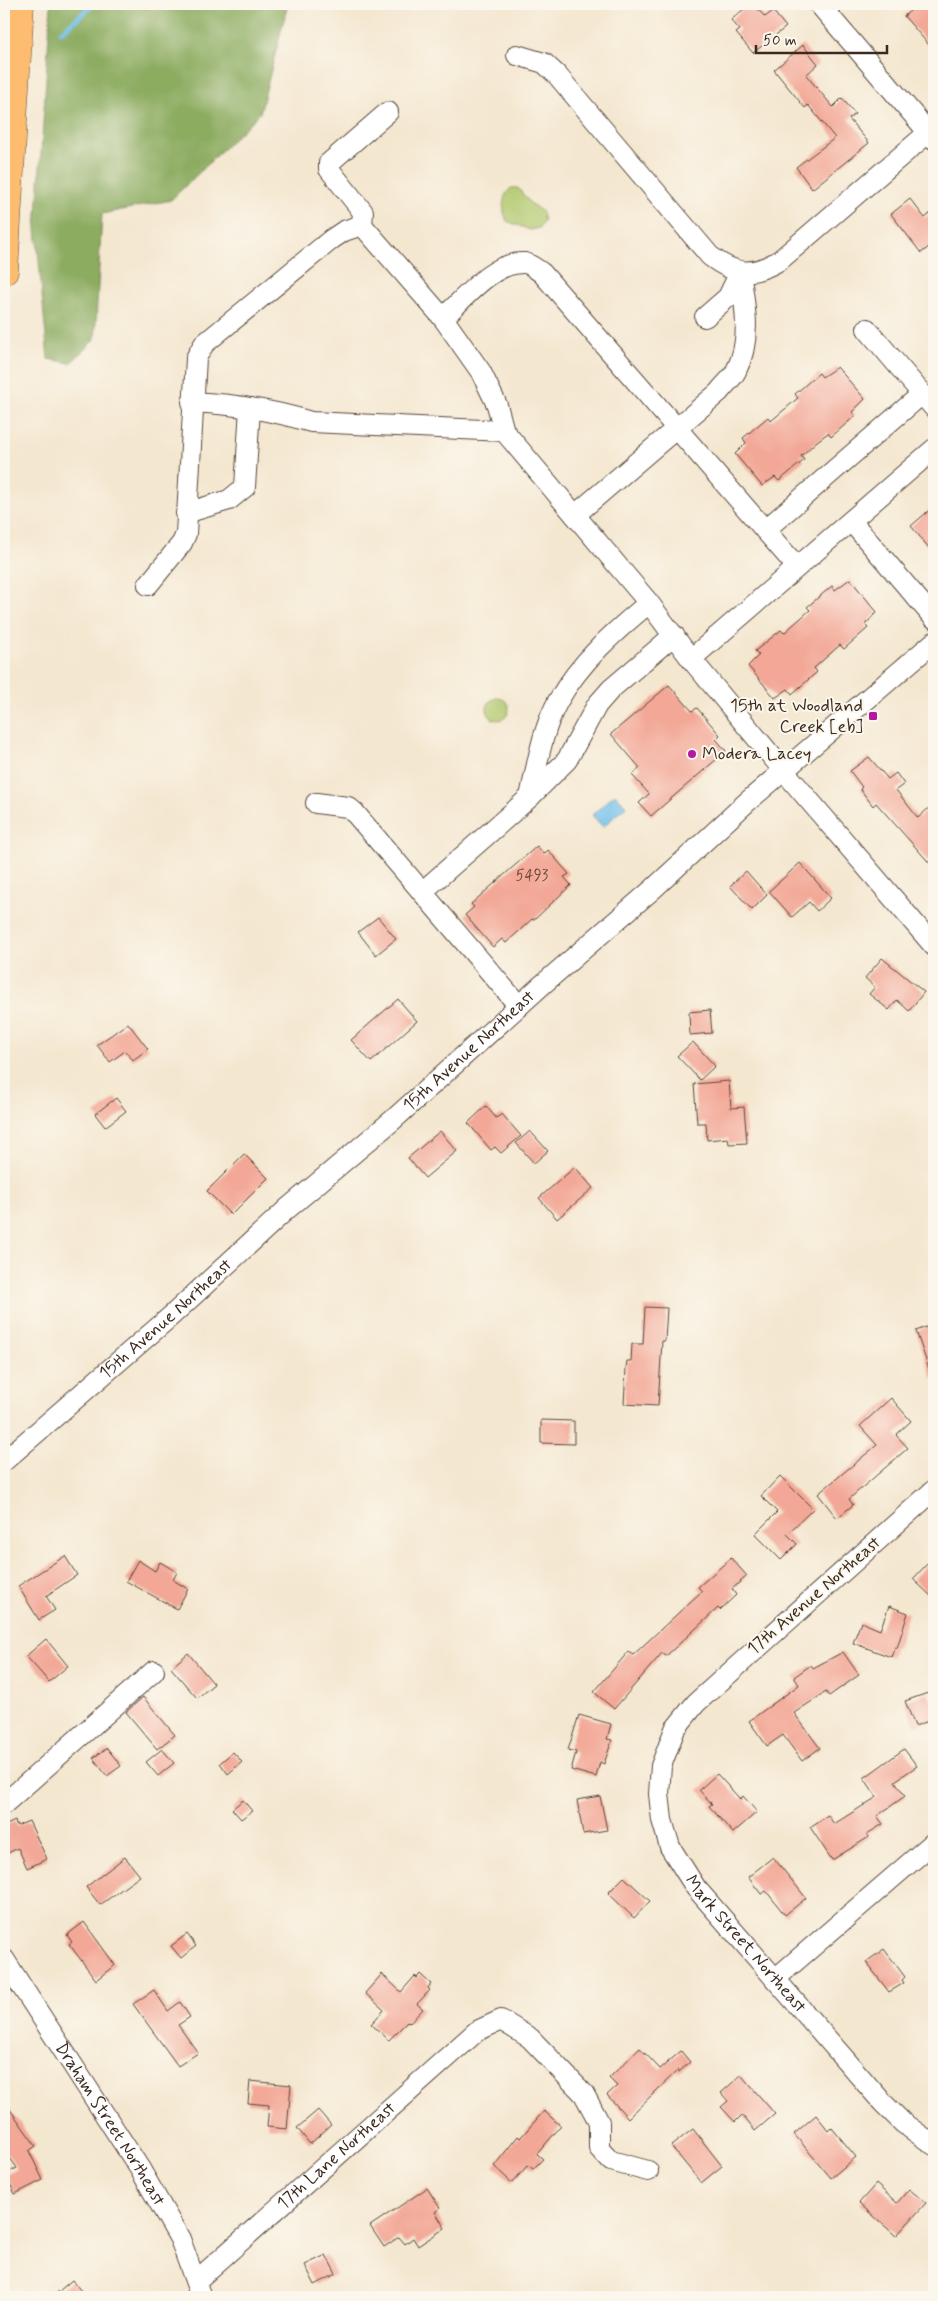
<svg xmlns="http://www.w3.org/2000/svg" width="938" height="2301" font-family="Mynerve,sans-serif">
	<rect width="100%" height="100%" fill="#fbf7ec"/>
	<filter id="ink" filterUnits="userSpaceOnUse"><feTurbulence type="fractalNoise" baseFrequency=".02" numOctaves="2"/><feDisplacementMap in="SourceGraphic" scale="10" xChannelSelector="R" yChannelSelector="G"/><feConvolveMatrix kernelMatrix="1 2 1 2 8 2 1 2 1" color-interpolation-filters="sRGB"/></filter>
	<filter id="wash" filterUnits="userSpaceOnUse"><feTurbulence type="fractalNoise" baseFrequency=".0096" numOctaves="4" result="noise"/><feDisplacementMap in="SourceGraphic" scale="20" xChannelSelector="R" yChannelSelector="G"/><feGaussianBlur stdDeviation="1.12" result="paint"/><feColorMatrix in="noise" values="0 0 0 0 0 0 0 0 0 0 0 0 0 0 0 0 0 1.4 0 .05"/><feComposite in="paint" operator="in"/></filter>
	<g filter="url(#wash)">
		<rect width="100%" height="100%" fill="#f4e7d0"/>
		<!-- green -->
		<path fill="#b0c86d" stroke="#767946" d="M511,188h7l12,15 12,9 2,9 -5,7 -9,2 -23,-9c-5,-12 -6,-24 4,-33z
			M487 709a11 11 0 1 1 22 0a11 11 0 1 1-22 0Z"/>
		<!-- forest -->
		<path fill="#8cac60" stroke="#646b3f" d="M51,4h237l-28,109 -89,87 -69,14 -7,125 -24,24 -23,-4 -12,-130z"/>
		<!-- water -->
		<path fill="#71c1ec" stroke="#567685" d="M615,794l11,12 -23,21 -11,-12z"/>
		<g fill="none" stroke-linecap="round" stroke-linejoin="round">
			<!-- stream -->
			<path stroke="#71c1ec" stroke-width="5" d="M61,32l33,-28"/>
		</g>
		<g id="blocks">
			<!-- building -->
			<path fill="#f3a897" d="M750,4h3l12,13 8,-6 13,16 -33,26 -17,-20 4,-3 -9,-10z
				M918,4h9l7,8v39l-30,-35z
				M803,45l15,19 -12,11 27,32 9,-9 13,16 -6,5 20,24 -57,46 -16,-22 39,-29 -27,-33 -3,3 -31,-38z
				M910,199l15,19 9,-8v33l-13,10 -30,-39z
				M837,367l28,32 -13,13 3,4 -24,21 -3,-4 -12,9 -15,14 3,4 -25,21 -4,-4 -13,9 -27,-32 11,-11 -3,-5 25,-21 3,4 27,-23 -3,-4 24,-21 3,4z
				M934,506v48l-23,-28z
				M850,579l27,33 -12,13 3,3 -24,21 -4,-4 -26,23 3,4 -25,22 -4,-5 -13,9 -27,-32 11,-11 -4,-4 26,-21 3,3 26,-23 -3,-3 25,-21 3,4z
				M669,685l23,26 5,-3 23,27 -4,4 10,12 -75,65 -12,-13 10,-9 -17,-19 8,-7 -29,-34z
				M869,757l19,22 8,-6 8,11 -8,6 22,28 16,-15v65l-58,-65 -3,3 -13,-17 2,-2 -12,-16z
				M537,846l7,8 4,-4 21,24 -5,3 7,8 -37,35 -2,-1 -26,24 -4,-4 -9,8 -28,-32 9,-8 -3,-3z
				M800,863l31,35 -14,13 -8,-9 -17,15 -23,-26z
				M746,871l21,24 -15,15 -22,-24z
				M378,917l18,22 -20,16 -18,-23z
				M882,958l42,34 -15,19 -12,-11 -8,10 -20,-16 6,-7 -10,-9z
				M398,999l19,22 -46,41 -20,-22z
				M710,1010l2,23 -22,2 -1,-23z
				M128,1023l20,26 -15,11 -8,-9 -15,11 -13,-17z
				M693,1042l22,24 -15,14 -23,-24z
				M729,1081l2,27 13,-1 3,36 -18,1 -1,-6 -21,2 -1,-17h-9l-3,-39z
				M116,1098l10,13 -21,16 -10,-13z
				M486,1106l10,12 6,-4 19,22 -20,17 -6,-6 -4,3 -23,-27z
				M440,1131l17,20 -32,27 -17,-20z
				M530,1131l18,20 -14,12 -18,-20z
				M244,1154l24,24 -37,37 -24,-24z
				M575,1167l18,21 -36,31 -18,-21z
				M645,1307l22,1 -2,33h-3l-4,65 -34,-2 2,-36 1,-7h4l1,-17h11z
				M934,1324v53l-2,1 -16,-47z
				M891,1398l20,23 -15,14 12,13 -59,51 4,6 -16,13 -19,-24 59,-49 -17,-19z
				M541,1420l33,1v23l-33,-1z
				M780,1476l33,33 -26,25 10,10 -16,16 -26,-26 22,-22 -16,-16z
				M65,1556l12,19 -31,21 9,14 -16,10 -21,-34z
				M731,1558l16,18 -15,13 4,6 -16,15 -2,-2 -52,48 -4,-3 -48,56 -20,-17 34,-40 5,3 69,-64 -4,-4z
				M138,1560l17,11 5,-9 17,10 -4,8 15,9 -11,20 -51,-28z
				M927,1564l7,7v28l-21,-20z
				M889,1606l19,7 -11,35 -2,-1 -4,10 -38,-14 8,-21 19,8z
				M46,1639l22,27 -19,16 -23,-26z
				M843,1652l16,23 -30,21 -3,-4 -32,21 26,35 -18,13 -19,-26 -16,11 -18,-25 50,-36 -5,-8 17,-12 2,3z
				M188,1653l26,31 -17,14 -26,-30z
				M928,1693l6,14v12l-19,7 -10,-25z
				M143,1697l32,38 -18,14 -31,-37z
				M579,1715l32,9 -4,15 5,1 -8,24 -4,-2 -4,15 -25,-7 5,-18 -8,-2z
				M107,1748l14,18 -14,10 -14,-18z
				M162,1749l12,14 -16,13 -12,-14z
				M904,1749l13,17 -22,15 10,15 -28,20 6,8 -16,10 2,3 -37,23 -22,-33 18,-12 6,9 43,-27 -13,-19z
				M233,1752l9,10 -14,12 -8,-11z
				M717,1774l23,25 3,-3 14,16 -24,21 -24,-27 3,-2 -13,-14z
				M600,1796l7,34 -24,4 -6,-34z
				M243,1800l9,11 -11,8 -9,-10z
				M15,1821l2,5 12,-5 18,38 -20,9 -9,-20 -14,7v-29z
				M125,1857l15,19 -40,29 -14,-18z
				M773,1857l33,41 -21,17 -19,-24 -5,3 -13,-17z
				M624,1877l26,24 -16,17 -26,-25z
				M84,1922l31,43 -19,15 -27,-36 3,-2 -5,-7z
				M187,1934l9,12 -15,12 -10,-12z
				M884,1949l21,28 -3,3 2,3 -15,9 -23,-30z
				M382,1974l19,18 14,-16 2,2 3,-4 11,10 -3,4 2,2 -13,14 6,5 -13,14 -2,-2 -19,19 -18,-16 13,-14 -19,-17z
				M154,1990l14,21 12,-9 10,15 -12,8 20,28 -20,13 -45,-62z
				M640,2048l20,21 21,-18 9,11 -11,10 -1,-2 -50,48 -21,-23 10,-9 -8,-8z
				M741,2075l34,39 -20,17 -13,-16 -7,7 -14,-15 7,-6 -7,-8z
				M250,2081l41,4 -4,44 -20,-2 2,-22 -21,-2z
				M4,2101l32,45 -7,5 14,29 -28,14 -10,-20 12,-6 -13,-19z
				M318,2110l13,15 -21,19 -13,-16z
				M544,2111l17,15 -24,28 6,5 -10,10 -5,-4 -16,18 -18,-17 24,-30 2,2z
				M816,2115l13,16 3,-3 24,29 -25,21 -37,-44z
				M693,2129l29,37 -21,17 -30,-37z
				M876,2184l21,19 12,-14 17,14 -30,33 -37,-33z
				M427,2188l13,20 -5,4 10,16 -27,18 -5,-8 -8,6 -6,-7 -15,10 -14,-21z
				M326,2255l10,19 -21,11 -10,-20z
				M72,2280l14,17h-34z"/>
		</g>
	</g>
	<g filter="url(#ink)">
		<use href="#blocks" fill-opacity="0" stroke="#574639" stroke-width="1"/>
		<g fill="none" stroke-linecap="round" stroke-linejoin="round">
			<defs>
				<g id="minor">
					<path d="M819,4l115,135"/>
					<path d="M517,55l27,8 13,12 153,181c26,20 43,20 70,4l149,-128"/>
					<path d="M362,225l81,93 38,54 16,33 7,26 145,172 42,56 93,112 150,175"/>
					<path d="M362,225l1,-13 -34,-43v-6l59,-51"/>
					<path d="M705,317l23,-20 12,-25"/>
					<path d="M443,318c22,-20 50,-57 82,-55 6,1 12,7 17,10l255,294"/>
					<path d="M867,329l67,79"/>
					<path d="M192,402c41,2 80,8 119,20l193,9"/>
					<path d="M186,513l43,-13 16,-13 5,-79"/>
					<path d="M575,515l144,-123c5,-7 13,-13 17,-21 16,-31 9,-66 4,-99"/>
					<path d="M851,521l83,97"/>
					<path d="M765,530l157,-136"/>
					<path d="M148,585l34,-42 4,-9 10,-176 8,-14 128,-105 12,-8 18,-6"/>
					<path d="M691,659l243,-210"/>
					<path d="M530,797c7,-31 12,-67 28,-96 22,-39 57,-70 91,-98"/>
					<path d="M316,803l32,4 6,5 165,194"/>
					<path d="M422,892l108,-95 37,-37 30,-55 14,-16 63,-54"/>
					<path id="s1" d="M4,1461l167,-145 116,-107 107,-90 148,-134 111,-96 94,-87 187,-160"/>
					<path id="s2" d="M934,1490l-238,213 -21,26 -14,37 -2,28 3,26 8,27 26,41 187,215 20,20 31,22"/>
					<path d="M4,1804l150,-133"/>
					<path id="s3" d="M4,1959l136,210 40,70 21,58"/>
					<path d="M775,1979l159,-137"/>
					<path id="s4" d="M196,2281l281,-250 24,-11 29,18 54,56 15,28v26l12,13 37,10"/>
				</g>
				<path id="highway" d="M4,271l16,-267"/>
			</defs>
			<!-- minor casing -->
			<use href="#minor" stroke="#574639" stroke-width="22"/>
			<!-- highway casing -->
			<use href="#highway" stroke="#574639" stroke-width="29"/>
			<!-- minor -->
			<use href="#minor" stroke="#fff" stroke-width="20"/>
			<!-- highway -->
			<use href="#highway" stroke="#fdbc70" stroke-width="28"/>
		</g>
	</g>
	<!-- markers -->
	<g fill="#b5179e" stroke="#fbf7ec" stroke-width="2">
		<rect x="868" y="711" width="10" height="10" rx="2.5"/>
		<circle cx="692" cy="754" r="5"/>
	</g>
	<g text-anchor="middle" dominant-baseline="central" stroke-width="4" stroke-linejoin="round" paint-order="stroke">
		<!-- number labels -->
		<g font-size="15" fill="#694a3c">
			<text x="532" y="876">5493</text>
		</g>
		<!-- poi labels -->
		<g font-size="18" fill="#3b2a1e" stroke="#fbf7ec" text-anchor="end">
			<text x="863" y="706">15th at Woodland<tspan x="863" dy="21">Creek [eb]</tspan></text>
			<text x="702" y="754" text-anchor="start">Modera Lacey</text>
		</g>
		<!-- street labels -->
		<g font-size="18" fill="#3b2a1e" stroke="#fbf7ec">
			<text stroke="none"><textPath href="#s1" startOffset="620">15th Avenue Northeast</textPath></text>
			<text stroke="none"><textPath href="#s1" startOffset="215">15th Avenue Northeast</textPath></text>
			<text transform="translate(814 1596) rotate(-41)">17th Avenue Northeast</text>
			<text stroke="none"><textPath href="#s2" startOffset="598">Mark Street Northeast</textPath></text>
			<text stroke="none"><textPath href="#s3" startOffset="196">Draham Street Northeast</textPath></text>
			<text stroke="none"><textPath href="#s4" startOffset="188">17th Lane Northeast</textPath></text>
		</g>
	</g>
	<!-- margin -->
	<rect width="938" height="2301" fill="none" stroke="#fbf7ec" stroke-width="20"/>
	<!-- scale -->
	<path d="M756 45v8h131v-8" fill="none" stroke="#3b2a1e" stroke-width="2.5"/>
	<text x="763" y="45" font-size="15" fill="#3b2a1e" stroke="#fbf7ec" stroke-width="4" paint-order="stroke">50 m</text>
</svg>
